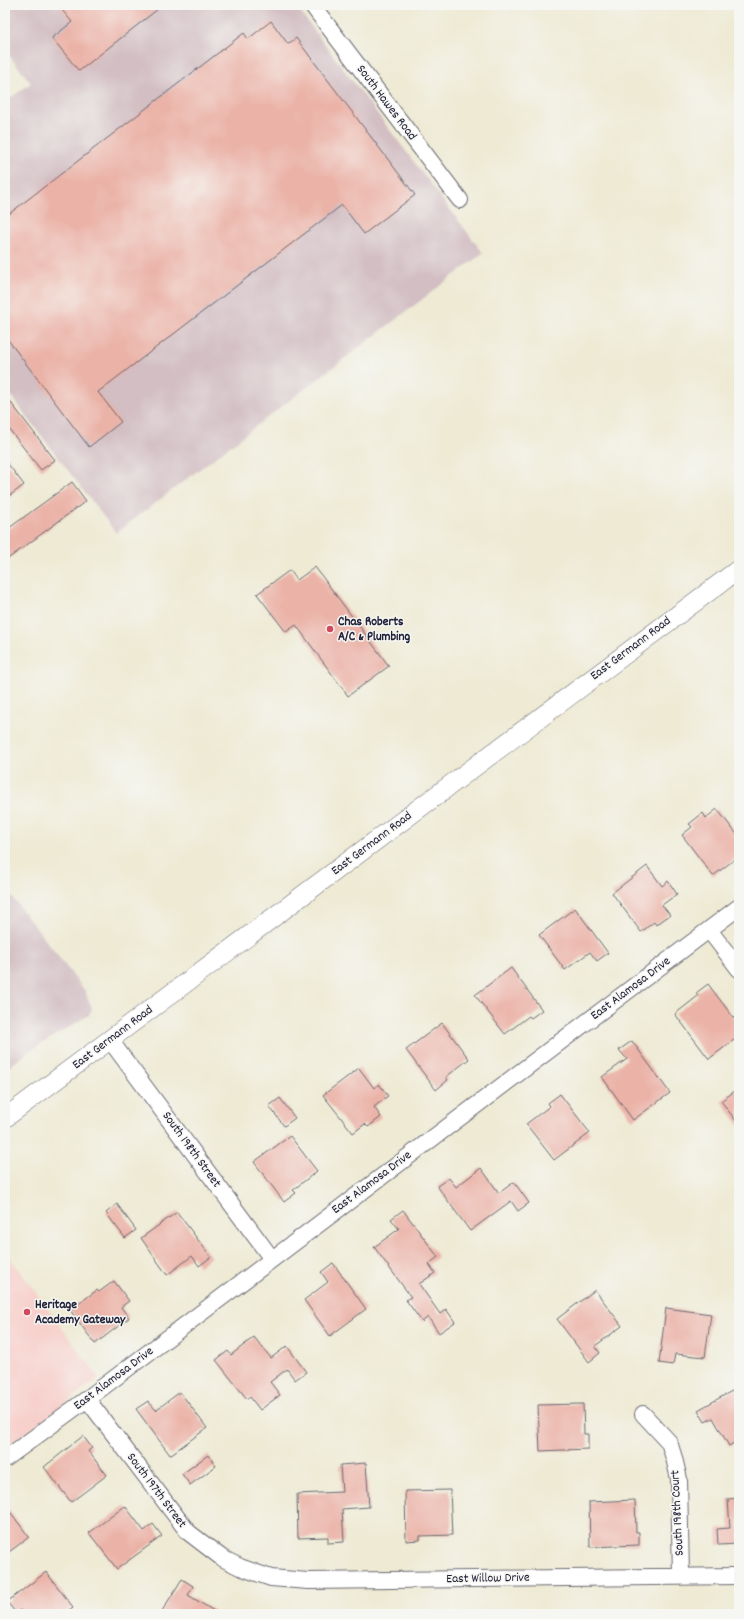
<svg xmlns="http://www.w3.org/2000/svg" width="744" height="1619" font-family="Dekko,sans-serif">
	<rect width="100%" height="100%" fill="#f6f6f2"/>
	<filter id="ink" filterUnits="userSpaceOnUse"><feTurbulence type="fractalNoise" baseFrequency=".025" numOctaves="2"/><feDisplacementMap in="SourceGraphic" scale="8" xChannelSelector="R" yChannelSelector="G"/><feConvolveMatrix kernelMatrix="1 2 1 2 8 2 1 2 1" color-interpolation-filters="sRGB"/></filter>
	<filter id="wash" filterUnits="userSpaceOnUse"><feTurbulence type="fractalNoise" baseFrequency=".012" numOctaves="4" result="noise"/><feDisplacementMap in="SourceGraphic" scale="16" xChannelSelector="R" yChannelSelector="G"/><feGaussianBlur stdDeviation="0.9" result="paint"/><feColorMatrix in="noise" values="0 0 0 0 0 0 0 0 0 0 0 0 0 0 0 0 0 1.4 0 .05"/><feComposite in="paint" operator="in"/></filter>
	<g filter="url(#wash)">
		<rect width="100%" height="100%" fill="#eeead4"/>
		<!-- built -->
		<path fill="#f7d0cc" d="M5,1251l94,127 -94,70z"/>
		<!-- industrial -->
		<path fill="#d2bec3" d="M5,5h290l188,248 -367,280 -111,-145v-286l26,-19 -26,-33z
			M5,888l80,103 7,17 -3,7 -61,37 -23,18z"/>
		<g id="blocks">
			<!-- building -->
			<path fill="#ebb2a7" d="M58,5h105l-84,66 -27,-33 20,-16z
				M271,21l17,23 8,-6 119,157 -51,39 -22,-29 -244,187 23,30 -32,25 -84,-111v-119l239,-184 4,6z
				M5,395l50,65 -14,10 -36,-46z
				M5,460l19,25 -19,14z
				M72,482l14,19 -81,60v-30z
				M315,567l74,99 -41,30 -52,-71 -10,7 -29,-38 33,-24 7,10z
				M717,809l22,28v19l-26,20 -31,-41 10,-8 -3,-3 14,-11 3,5z
				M647,866l15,20 6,-5 9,13 -15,11 8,10 -14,10 -2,-3 -13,10 -29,-39z
				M575,908l33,45 -11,8 -7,-9 -25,18 -26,-35z
				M511,968l31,42 -11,8 -2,-2 -24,18 -30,-39z
				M708,984l31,41v11l-30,23 -34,-45 23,-18 -2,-3z
				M442,1023l27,36 -23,18 2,3 -12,10 -30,-40z
				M632,1041l38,52 -37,27 -31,-43 25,-18 -8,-9z
				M359,1068l15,20 5,-4 9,12 -14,11 7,10 -13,10 -3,-3 -12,9 -30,-38z
				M739,1088v37l-18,-24z
				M560,1094l30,39 -36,27 -28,-36 24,-18 -2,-3z
				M280,1098l15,20 -11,8 -15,-20z
				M290,1136l27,35 -24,19 3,3 -12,9 -30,-40z
				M481,1168l18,25 15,-11 15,21 -11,8 -7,-10 -41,30 -33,-45 12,-8 7,9z
				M117,1204l19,26 -11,8 -19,-25z
				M403,1210l35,47 -9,7 6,9 -16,11 21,30 6,-5 9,13 -16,11 -11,-16 -6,5 -16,-22 5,-3 -37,-50 25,-18 -8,-10z
				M177,1212l34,45 -12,9 -7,-10 -25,19 -26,-37z
				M333,1263l33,46 -36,27 -26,-36 24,-18 -7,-10z
				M114,1281l15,20 -8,6 8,11 -34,26 -25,-34 27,-20 2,2z
				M595,1290l27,36 -27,20 5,7 -11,9 -32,-43z
				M666,1308l45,6 -6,43 -30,-3 -2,11 -14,-2z
				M254,1337l17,21 16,-12 19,26 -11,8 -8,-11 -17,13 10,13 -20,15 -10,-13 -3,2 -31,-39 12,-9 3,4z
				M739,1387v53l-10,6 -16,-28 -8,4 -7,-12z
				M180,1392l27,36 -37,27 -34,-46 12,-8 8,9z
				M583,1404l1,30h4v15l-48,2 -2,-46z
				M83,1436l9,12 -4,3 19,24 -36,27 -27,-35z
				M208,1455l8,11 -26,19 -8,-11z
				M366,1463l3,44 -27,2 2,33 -16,1v-6l-30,1 -1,-44 45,-2 -2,-27z
				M450,1490l2,45 -32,1v4l-14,1 -1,-50z
				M739,1498v46l-21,1 -1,-16 13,-1 -2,-29z
				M635,1500l1,32h3v13l-49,2 -1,-45z
				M5,1505l24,32 -24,18z
				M125,1506l19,25 9,-7 9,12 -45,33 -28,-36z
				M46,1572l27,35 -9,7h-41l-3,-4 -4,3 -9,-11z
				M182,1579l11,7 -5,9 31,19h-59z"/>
		</g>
	</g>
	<g filter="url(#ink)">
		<use href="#blocks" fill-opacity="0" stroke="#696871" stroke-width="1"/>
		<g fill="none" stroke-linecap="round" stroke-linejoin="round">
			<defs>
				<path id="minor" d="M312,5l148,195
					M709,930l30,39
					M110,1040l162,219
					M87,1399l101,133 34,26 18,9 31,11 37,3 431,-5
					M643,1414l26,28 5,16 5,21 2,97
					M5,1459l82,-60 652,-492"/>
				<path id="tertiary" d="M5,1118l734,-549"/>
			</defs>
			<!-- minor casing -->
			<use href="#minor" stroke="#696871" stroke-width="18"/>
			<!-- tertiary casing -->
			<use href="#tertiary" stroke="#696871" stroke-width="20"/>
			<!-- minor -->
			<use href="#minor" stroke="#fff" stroke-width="16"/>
			<!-- tertiary -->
			<use href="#tertiary" stroke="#fff" stroke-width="19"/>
		</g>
	</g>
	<!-- markers -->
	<g fill="#d1495b" stroke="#f6f6f2" stroke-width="1.5">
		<circle cx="330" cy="629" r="4"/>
		<circle cx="27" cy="1312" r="4"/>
	</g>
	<g text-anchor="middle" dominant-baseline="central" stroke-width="3" stroke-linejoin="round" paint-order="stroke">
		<!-- street labels -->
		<g font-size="13" fill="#22223b" stroke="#f6f6f2">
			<text transform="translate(386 103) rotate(53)">South Hawes Road</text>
			<text transform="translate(631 649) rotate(-37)">East Germann Road</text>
			<text transform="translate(372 844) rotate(-37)">East Germann Road</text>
			<text transform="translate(631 989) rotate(-37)">East Alamosa Drive</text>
			<text transform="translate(113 1038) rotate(-37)">East Germann Road</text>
			<text transform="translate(191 1150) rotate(54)">South 198th Street</text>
			<text transform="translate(372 1183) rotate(-37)">East Alamosa Drive</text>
			<text transform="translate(114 1379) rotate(-37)">East Alamosa Drive</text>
			<text transform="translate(156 1491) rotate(53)">South 197th Street</text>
			<text transform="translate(678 1513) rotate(-93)">South 198th Court</text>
			<text transform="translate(488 1579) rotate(-1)">East Willow Drive</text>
		</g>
		<!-- poi labels -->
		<g font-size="13" font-weight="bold" fill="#22223b" stroke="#f6f6f2" text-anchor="start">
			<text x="338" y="622">Chas Roberts<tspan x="338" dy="15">A/C &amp; Plumbing</tspan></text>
			<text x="35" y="1305">Heritage<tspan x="35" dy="15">Academy Gateway</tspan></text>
		</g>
	</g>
	<!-- margin -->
	<rect width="744" height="1619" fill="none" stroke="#f6f6f2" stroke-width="20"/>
</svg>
